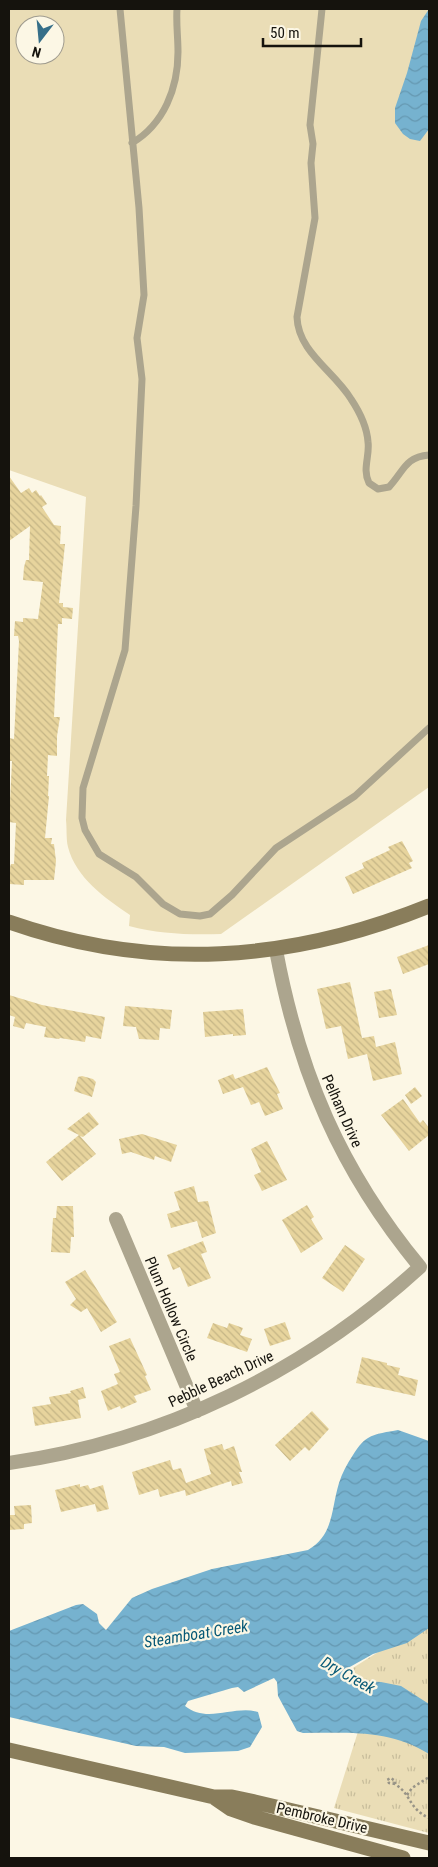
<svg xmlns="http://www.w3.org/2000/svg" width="438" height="1867" font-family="'Roboto Condensed',sans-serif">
	<defs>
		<pattern id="park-tufts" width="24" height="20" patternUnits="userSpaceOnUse" patternTransform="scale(1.25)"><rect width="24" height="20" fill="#eaddb6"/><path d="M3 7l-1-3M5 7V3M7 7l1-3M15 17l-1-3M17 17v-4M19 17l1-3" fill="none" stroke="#c8bd9b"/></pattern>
		<pattern id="water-waves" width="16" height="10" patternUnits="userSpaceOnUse" patternTransform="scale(1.25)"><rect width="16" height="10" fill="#76b2cf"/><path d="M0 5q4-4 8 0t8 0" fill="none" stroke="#6598b1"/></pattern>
		<pattern id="building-back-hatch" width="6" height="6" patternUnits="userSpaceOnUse" patternTransform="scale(1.25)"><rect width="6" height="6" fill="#e7d49d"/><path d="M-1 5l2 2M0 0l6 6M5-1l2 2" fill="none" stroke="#c5b586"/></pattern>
	</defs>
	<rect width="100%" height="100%" fill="#fcf7e5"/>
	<!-- green -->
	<path fill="#eaddb6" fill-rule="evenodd" d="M9,9h420v778l-208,147c-32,1 -62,0 -92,-8l1,-11c-25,-17 -54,-37 -62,-68 -2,-8 -1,-18 -2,-27l20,-323 -77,-27zM25,25h30v30h-30z"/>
	<!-- park -->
	<path fill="url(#park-tufts)" d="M429,1620v213l-95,-25 27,-86 -13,-51z"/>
	<!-- water -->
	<path fill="url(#water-waves)" d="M429,9v120l-9,12 -10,-2 -7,-5 -8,-11v-15l12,-35 14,-52z
		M398,1430l31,11v187l-22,15 -34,11 -25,14 -4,12 37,2 20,4 28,18v50c-39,-25 -82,-21 -126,-21l-6,-2 -19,-35 -1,-14 -3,-4 -30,14 -6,-5 -6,1 -44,13 -3,5c22,18 49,-1 73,6l4,15 -12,20 -12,4 -53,2 -21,-6 -28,-1 -127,-29v-86l67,-26 7,-1 14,10 2,9 7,7 26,-32 20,-9 60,-20 96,-19c26,-15 23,-41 31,-67 3,-10 8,-19 14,-28 3,-5 9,-14 15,-17 8,-5 20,-6 30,-8z"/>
	<!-- building -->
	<path fill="url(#building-back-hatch)" d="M9,476l12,17 8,-5 3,5 4,-3 4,6 1,-1 6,9 -5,3 12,18 7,1 -1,18h5l-6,59h4v4l10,1 -1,11 -10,-1v6h-4l-4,93h6l-3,19v20l-9,-1 -1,21h2l-1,20h1l-4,42h7l-1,6h3l2,17 -2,19h-30v5l-15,-1v-14l2,-6h3l2,-41 -7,-1 3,-61h-3v-23l5,1 5,-98 -1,-5h-4l1,-15 8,1v-4l15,1 5,-37 -20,-2 1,-13 2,-7h3l1,-34 -21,15z
		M402,841l11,20 -4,2 3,5 -59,26 -8,-17 19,-9 -2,-5 28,-13 -2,-3z
		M429,945v19l-26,10 -6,-17z
		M350,982l12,56 12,-2 2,11 19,-5 7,32 -29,7 -6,-27 -19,5 -7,-33 -15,3 -9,-40z
		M391,989l6,26 -18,3 -5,-26z
		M9,995l33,10 63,12 -4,22 -15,-3 -1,6 -25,-4 -1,1 -15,-2 2,-10 -20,-4 -2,6 -11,-3 2,-9 -6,-2z
		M125,1006l47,4 -2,19 -10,-1 -1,12 -20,-1 -3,-12 -13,-1z
		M243,1009l3,26 -13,1v-2l-28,3 -2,-25z
		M267,1067l13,26 -3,1 6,15 -18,7 -6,-14 -8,3 -8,-18 -20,7 -5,-14 15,-6 2,5z
		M82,1076l11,3 3,3 -4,15 -18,-6 4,-14z
		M415,1087l7,9 -11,8 -6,-9z
		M403,1099l17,24 3,-3 6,8v7l-20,16 -28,-36z
		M89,1112l10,12 -16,13 -3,-1 16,18 -34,27 -16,-19 33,-27 -12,-6z
		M142,1134l35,11 -6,17 -16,-6 -1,4 -23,-8 -9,2 -3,-15z
		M267,1141l20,39 -25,11 -8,-16 7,-3 -10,-23z
		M194,1186l4,16 10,-1 8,32 -14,5 -5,-17 -26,7 -4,-14 13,-4 -6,-18z
		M307,1205l7,12 -3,2 12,20 -22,14 -19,-33z
		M57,1206h16l1,31h-3l-1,16 -19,-1 2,-34h3z
		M203,1241l4,11 -6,2 10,24 -23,9 -8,-20 -7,3 -6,-15z
		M345,1245l20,14 -22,33 -21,-14z
		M85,1270l32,52 -16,10 -14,-24 -6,4 -11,-7 6,-6 -11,-17z
		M285,1322l6,17 -21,7 -6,-17z
		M213,1323l14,5 2,-5 14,5 -3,7 12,4 -5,13 -40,-14z
		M130,1338l17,37 -2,1 6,14 -17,6 3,6 -16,7 -1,-3 -12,5 -7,-20 17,-7 -4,-10 6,-2 -11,-26z
		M362,1357l25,6v2l13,3 -2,7 20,5 -3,16 -59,-13z
		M83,1387l3,11 -8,2 3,18 -46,8 -3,-19 19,-3 -2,-7 22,-4 -1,-2z
		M312,1411l17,18 -20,22 -4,-4 -15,14 -15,-16z
		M222,1444l2,6 10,-4 8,26h-3l4,11 -11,3 -1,-5 -45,15 -1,-6 -25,7 -2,-8 -19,6 -7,-23 38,-12 3,10 8,-2 5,15 25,-9 -7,-25z
		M80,1484v3l8,-2 2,4 13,-4 6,24 -12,3 -2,-8 -34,8 -6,-22z
		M31,1505l1,18 -8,1v5l-15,1v-15h6l-1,-9z"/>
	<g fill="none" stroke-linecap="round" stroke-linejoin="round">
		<!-- path -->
		<path stroke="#989487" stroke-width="2.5" stroke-dasharray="2.5 2.5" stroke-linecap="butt" d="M395,1784l-6,-1 -2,-3 4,-2 4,3v3c17,11 13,24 34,34
			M407,1795l5,-7 17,-11"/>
		<!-- lane -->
		<path stroke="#aca58e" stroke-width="7" d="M120,9l19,199 5,87 -7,43 5,41 -6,127 -11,144 -42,138 -1,30 3,12 14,24 37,23 27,27 17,10 20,2 10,-2 22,-19 44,-47 79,-52 74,-68
			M322,9l-12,116 3,19 -2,19 4,55 -18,99c1,35 37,54 54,82 8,12 16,28 17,43 2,14 -6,27 1,41l9,6 11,-2c15,-16 16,-30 40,-32
			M132,143c32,-19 46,-55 46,-91 0,-15 -2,-29 -1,-43"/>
		<!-- street -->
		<path stroke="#aca58e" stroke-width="14" d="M116,1219l81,192
			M9,1463c154,-22 296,-91 411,-196 -80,-97 -121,-194 -144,-317"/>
		<!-- secondary -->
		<path stroke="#897d5b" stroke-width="15" d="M9,922c143,50 281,40 420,-16
			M9,1750l205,47h18l23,5 174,41
			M215,1798l16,11 23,8 149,41"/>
	</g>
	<g text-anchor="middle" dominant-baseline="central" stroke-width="4.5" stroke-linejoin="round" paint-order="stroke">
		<!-- street labels -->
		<g font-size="15" fill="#15130d" stroke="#fcf7e5">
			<text transform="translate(342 1111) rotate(66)">Pelham Drive</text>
			<text transform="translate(171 1309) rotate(67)">Plum Hollow Circle</text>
			<text transform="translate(221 1379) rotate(-25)">Pebble Beach Drive</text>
			<text transform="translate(322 1818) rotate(13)">Pembroke Drive</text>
		</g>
		<!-- water labels -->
		<g font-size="16" font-style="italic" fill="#075976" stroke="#fcf7e5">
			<text transform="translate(196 1634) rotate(-9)">Steamboat Creek</text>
			<text transform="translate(348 1675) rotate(29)">Dry Creek</text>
		</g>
	</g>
	<!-- border -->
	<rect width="438" height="1867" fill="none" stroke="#15130d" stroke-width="20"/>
	<!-- north arrow -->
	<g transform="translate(40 40) rotate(196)"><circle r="24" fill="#fcf7e5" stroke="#a09c8f"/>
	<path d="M0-4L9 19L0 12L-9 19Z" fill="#366f89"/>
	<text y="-8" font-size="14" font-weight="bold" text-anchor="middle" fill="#15130d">N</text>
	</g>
	<!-- scale -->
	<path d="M263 38v8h98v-8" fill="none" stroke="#15130d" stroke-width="2.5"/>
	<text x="270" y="38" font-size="15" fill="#15130d" stroke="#fcf7e5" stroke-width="4" paint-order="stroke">50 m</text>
</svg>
